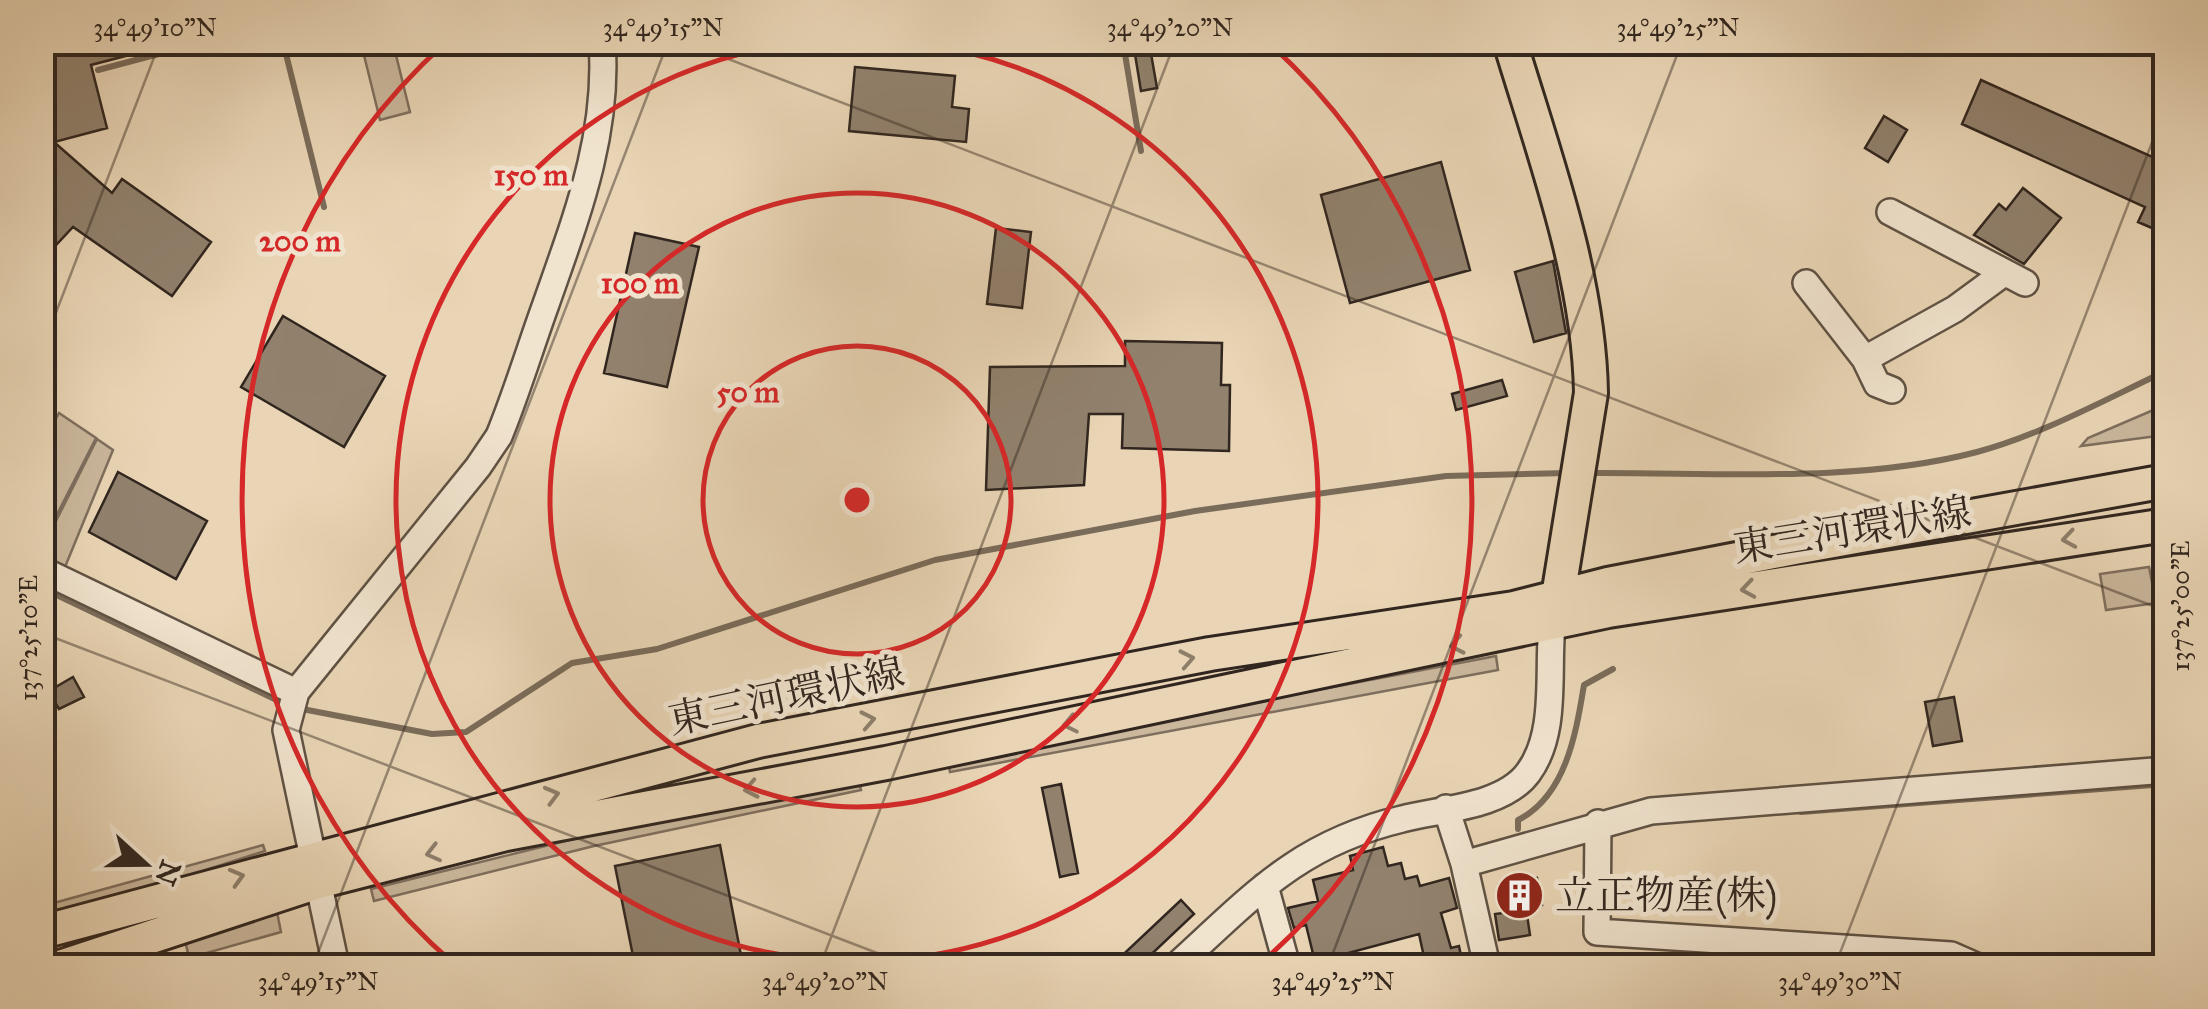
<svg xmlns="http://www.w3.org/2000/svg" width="2208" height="1009" font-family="'IM FELL Great Primer','Noto Serif JP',serif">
	<rect width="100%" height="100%" fill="#e9d5b5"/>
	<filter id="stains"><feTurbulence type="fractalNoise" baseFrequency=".002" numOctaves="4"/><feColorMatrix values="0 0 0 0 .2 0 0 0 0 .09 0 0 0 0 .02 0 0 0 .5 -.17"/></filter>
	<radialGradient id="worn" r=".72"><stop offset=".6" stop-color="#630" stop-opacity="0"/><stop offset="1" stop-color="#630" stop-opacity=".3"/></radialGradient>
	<!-- green -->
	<path fill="#cab79c" stroke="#7e6e5e" stroke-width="2.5" d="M361,43h32l17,69 -30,8z
		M2165,405v30l-84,11 7,-8z
		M59,413l37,25 -53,104v-101z
		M97,439l16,11 -48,117 -22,-12v-8z
		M2149,567l7,36 -50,7 -6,-36z
		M1496,656l2,14 -548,102 -2,-12z
		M858,778l3,12 -267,56 -220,55 -3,-12 219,-54z
		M263,845l2,6 -222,71v-16z
		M277,912l4,20 -92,26 -4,-18z"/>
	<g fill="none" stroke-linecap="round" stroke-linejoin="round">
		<!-- stream -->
		<path stroke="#7a6c5a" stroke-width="6" d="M283,42l41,165
			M1123,42l18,109
			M98,70l106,-28
			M1590,473c126,-1 264,11 387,-21 64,-17 129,-53 189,-81
			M42,588l243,116
			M297,708l135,26 34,-2 106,-69 85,-14 278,-89 260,-49 251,-35 122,-3
			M1801,812l365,-28
			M1518,829v-9c48,-24 58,-87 66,-135l29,-16"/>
	</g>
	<!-- building -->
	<path fill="#91816d" stroke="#31261f" stroke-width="2.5" d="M42,42h113l1,6 -65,17 16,63 -53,14 58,51 10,-14 89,63 -39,54 -99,-69 -16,17 -15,-13z
		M1133,42h16l8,46 -16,3z
		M855,67l100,9 -3,31 17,2 -3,33 -117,-11z
		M1981,80l185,83v71l-28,-12 7,-15 -183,-83z
		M1884,116l23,14 -19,32 -23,-14z
		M1441,162l29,108 -120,33 -29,-108z
		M2023,188l38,30 -37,46 -50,-29 25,-31 7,6z
		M996,228l35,4 -9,76 -35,-4z
		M635,233l64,14 -32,140 -63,-14z
		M1553,261l13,72 -32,9 -19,-70z
		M283,316l102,60 -41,71 -103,-60z
		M1125,341l97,2 -1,42h9l-1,66 -107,-3 1,-34h-34l-5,71 -98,5 4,-123 135,-1z
		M1502,380l5,16 -51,14 -4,-16z
		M118,472l89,49 -31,58 -87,-47z
		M73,677l11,20 -25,12 -10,-18z
		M1954,697l8,44 -29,5 -8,-44z
		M1061,784l17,89 -18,4 -18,-89z
		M720,845l23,121h-108l-20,-100z
		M1383,847l5,19 13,-3 4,16 12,-3 3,10 29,-8 8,30 -16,5 10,35 8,-2 4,20h-37l-7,-32 -104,28 -9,-37 -12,3 -6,-20 30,-7 -5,-21 40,-10 -3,-14z
		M1537,878l5,27 -16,3 4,27 -31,5 -4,-26 8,-1 -4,-29z
		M1181,900l13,14 -55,52h-28z"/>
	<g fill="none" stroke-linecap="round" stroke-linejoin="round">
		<defs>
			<path id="minor" d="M1890,212l135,71
				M1806,283l59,76 12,25 15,6
				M1865,359l90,-50 49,-36
				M42,570l254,122
				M1446,808l18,56 23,102
				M1598,823l-1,109 354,23 25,11
				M1464,864l187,-53 515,-41
				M1265,886l22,80
				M336,966l-50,-236 10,-38 182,-225 21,-31c18,-44 31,-88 47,-132 30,-86 63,-169 56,-262
				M1176,966c76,-69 121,-122 226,-147 38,-10 101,-12 126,-46 30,-40 19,-101 24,-148"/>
			<path id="major" d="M1510,42c34,113 79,233 81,351l-36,222
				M42,932l716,-191 452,-87 304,-46 94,-24 186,-36 372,-67
				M63,966l255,-84 188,-48 380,-71 722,-152 558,-86"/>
		</defs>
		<!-- minor casing -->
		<use href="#minor" stroke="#5f5244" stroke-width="30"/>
		<!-- major casing -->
		<use href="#major" stroke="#31261f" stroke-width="38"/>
		<!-- minor -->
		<use href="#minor" stroke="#f1e4cf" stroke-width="25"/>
		<!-- major -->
		<use href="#major" stroke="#e9d5b5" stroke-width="32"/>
	</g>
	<!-- one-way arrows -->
	<defs><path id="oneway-chevron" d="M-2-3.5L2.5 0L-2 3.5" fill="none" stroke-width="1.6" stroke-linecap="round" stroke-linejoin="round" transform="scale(2.5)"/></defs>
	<g stroke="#8d7e6a">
		<use href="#oneway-chevron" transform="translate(2069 539) rotate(171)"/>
		<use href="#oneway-chevron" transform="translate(1748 589) rotate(171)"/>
		<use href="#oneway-chevron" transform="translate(1457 645) rotate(169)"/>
		<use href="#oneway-chevron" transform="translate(1187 659) rotate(-11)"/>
		<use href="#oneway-chevron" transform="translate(868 720) rotate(-11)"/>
		<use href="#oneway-chevron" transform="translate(1070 724) rotate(168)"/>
		<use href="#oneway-chevron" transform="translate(751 789) rotate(169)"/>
		<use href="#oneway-chevron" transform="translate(552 795) rotate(-15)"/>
		<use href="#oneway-chevron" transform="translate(433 853) rotate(166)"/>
		<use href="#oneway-chevron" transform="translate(237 877) rotate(-16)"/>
	</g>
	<!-- ticks -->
	<path fill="none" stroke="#31261f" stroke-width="2.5" stroke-opacity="0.45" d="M684,42l1482,569M42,349l118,-307M42,633l869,333M313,966l355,-924M820,966l355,-924M1328,966l354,-924M1835,966l331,-860"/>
	<!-- distance rings -->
	<g fill="none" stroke="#d62828" stroke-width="5">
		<circle cx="857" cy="500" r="154"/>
		<circle cx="857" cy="500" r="307"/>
		<path d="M917 43A461 461 0 1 1 797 43"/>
		<path d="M454 964A615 615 0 0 1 445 43M1269 43A615 615 0 0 1 1260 964"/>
	</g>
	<!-- icons -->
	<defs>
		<symbol id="building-disc" viewBox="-11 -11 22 22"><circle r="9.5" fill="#8f2418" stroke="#f1e4cf"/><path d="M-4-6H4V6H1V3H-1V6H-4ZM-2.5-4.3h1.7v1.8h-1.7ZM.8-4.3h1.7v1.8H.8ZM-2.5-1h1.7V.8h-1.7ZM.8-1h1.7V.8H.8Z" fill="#fff"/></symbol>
	</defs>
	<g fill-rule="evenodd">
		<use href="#building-disc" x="1492" y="868" width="55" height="55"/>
	</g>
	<g text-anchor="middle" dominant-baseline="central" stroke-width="10" stroke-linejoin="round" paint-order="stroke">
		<!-- street labels -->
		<g font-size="40" fill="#31261f" stroke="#f1e4cf">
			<text transform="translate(1852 530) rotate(-9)">東三河環状線</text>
			<text transform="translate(786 696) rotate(-12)">東三河環状線</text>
		</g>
		<!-- poi labels -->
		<g font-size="40" fill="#31261f" stroke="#f1e4cf" text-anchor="start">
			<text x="1555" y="895">立正物産(株)</text>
		</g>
	</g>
	<circle cx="857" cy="500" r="15" fill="#d62828" stroke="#f1e4cf" stroke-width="5"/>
	<g font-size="30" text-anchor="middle" font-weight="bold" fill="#d62828" stroke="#f1e4cf" stroke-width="10" stroke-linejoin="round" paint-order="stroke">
		<text x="531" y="185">150 m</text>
		<text x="300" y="251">200 m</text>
		<text x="640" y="293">100 m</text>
		<text x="748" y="402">50 m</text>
	</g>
	<!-- margin -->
	<rect width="2208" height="1009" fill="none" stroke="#e9d5b5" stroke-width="110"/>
	<!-- north arrow -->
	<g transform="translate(145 864) rotate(111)" stroke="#f1e4cf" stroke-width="8" paint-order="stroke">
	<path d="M0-8L18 38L0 25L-18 38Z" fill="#31261f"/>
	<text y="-15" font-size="28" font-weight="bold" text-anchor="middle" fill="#31261f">N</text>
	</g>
	<rect x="55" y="55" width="2098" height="899" fill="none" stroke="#31261f" stroke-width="4"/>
	<g font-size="25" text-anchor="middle" fill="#31261f">
		<text x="155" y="36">34°49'10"N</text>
		<text x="663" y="36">34°49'15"N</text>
		<text x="1170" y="36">34°49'20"N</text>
		<text x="1678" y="36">34°49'25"N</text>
		<text transform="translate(2180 606) rotate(-90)" y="9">137°25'00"E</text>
		<text transform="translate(28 638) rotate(-90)" y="9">137°25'10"E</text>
		<text x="318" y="990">34°49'15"N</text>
		<text x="825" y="990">34°49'20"N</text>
		<text x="1333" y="990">34°49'25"N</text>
		<text x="1840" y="990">34°49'30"N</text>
	</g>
	<rect width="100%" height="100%" filter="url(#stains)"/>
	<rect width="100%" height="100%" fill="url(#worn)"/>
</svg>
